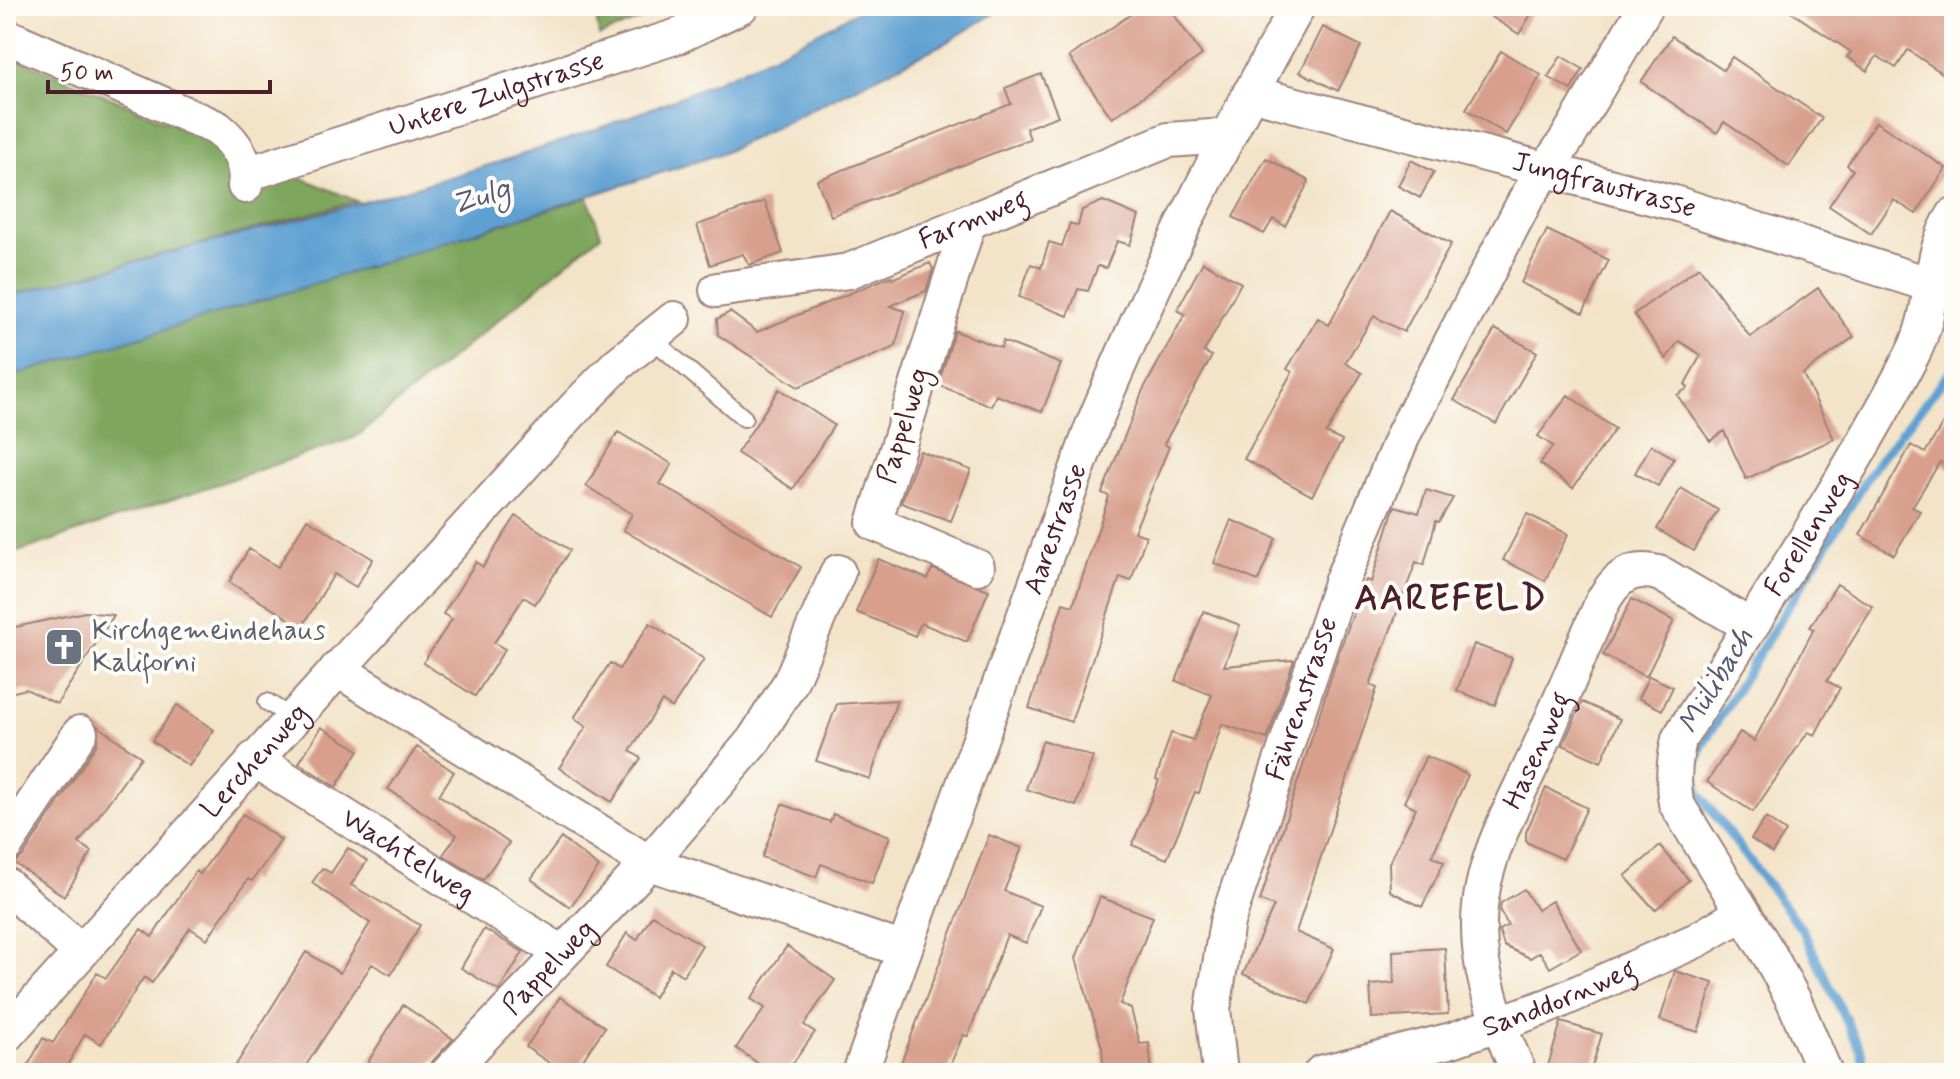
<svg xmlns="http://www.w3.org/2000/svg" width="1960" height="1079" font-family="Mynerve,sans-serif">
	<rect width="100%" height="100%" fill="#fdfcf7"/>
	<filter id="ink" filterUnits="userSpaceOnUse"><feTurbulence type="fractalNoise" baseFrequency=".0125" numOctaves="2"/><feDisplacementMap in="SourceGraphic" scale="16" xChannelSelector="R" yChannelSelector="G"/><feConvolveMatrix kernelMatrix="1 2 1 2 8 2 1 2 1" color-interpolation-filters="sRGB"/></filter>
	<filter id="wash" filterUnits="userSpaceOnUse"><feTurbulence type="fractalNoise" baseFrequency=".006" numOctaves="4" result="noise"/><feDisplacementMap in="SourceGraphic" scale="32" xChannelSelector="R" yChannelSelector="G"/><feGaussianBlur stdDeviation="1.8" result="paint"/><feColorMatrix in="noise" values="0 0 0 0 0 0 0 0 0 0 0 0 0 0 0 0 0 1.4 0 .05"/><feComposite in="paint" operator="in"/></filter>
	<g filter="url(#wash)">
		<rect width="100%" height="100%" fill="#f3e4c9"/>
		<!-- forest -->
		<path fill="#7ea65d" stroke="#646244" stroke-width="2" d="M595,6h80l-76,30z
			M6,54l351,147 -351,96z
			M588,197l13,38 -245,202 -350,119v-178z"/>
		<!-- water -->
		<path fill="#5ea0d2" stroke="#54607e" stroke-width="2" d="M866,6h140l-59,36 -224,111 -431,138 -286,87v-81c290,-82 597,-138 860,-291z"/>
		<g fill="none" stroke-linecap="round" stroke-linejoin="round">
			<!-- stream -->
			<path stroke="#5ea0d2" stroke-width="9" d="M1866,1073l-5,-22 -58,-120 -104,-137 -5,-22 8,-26 174,-282 78,-97"/>
		</g>
		<g id="blocks">
			<!-- building -->
			<path fill="#d89f8c" d="M1143,6h25l34,49 -90,63 -43,-61z
				M1474,6h62l-17,28z
				M1782,6h172v75l-46,-31 -12,18 -19,-12 -10,15 -20,-14 4,-5z
				M1323,27l38,19 -23,45 -38,-19z
				M1672,36l51,34 9,-13 90,61 -33,48 -65,-44 -7,11 -76,-51z
				M1501,51l40,24 -35,59 -40,-25z
				M1561,56l22,13 -12,21 -23,-13z
				M1041,74l17,42 -32,12 4,11 -199,77 -14,-36 194,-76 -6,-16z
				M1876,122l70,46 -30,46 -22,-14 -23,34 -42,-28 24,-36 -6,-5z
				M1266,158l43,23 -24,45 -12,-7 -9,15 -31,-17z
				M1411,160l23,12 -14,26 -22,-12z
				M765,201l18,52 -34,12 -6,-11 -33,11 -13,-40z
				M1103,201l36,15 -9,29 -13,-4 -11,27 -8,-2 -10,25 -10,-2 -10,27 -49,-19 12,-33 10,4 8,-26 13,4 8,-23 8,3 4,-16z
				M1390,211l61,33 -47,88 -30,-16 -29,47 17,10 -36,60 16,8 -30,55 -68,-37 48,-87 -5,-3 31,-51 11,7z
				M1547,230l62,30 -26,53 -62,-30z
				M1203,262l38,21 -37,69 8,4 -48,88 5,3 -35,85 12,4 -15,45 -11,-4 -49,145 -42,-14 34,-105 10,3 36,-110 -7,-3 41,-103 42,-76 -8,-4z
				M930,263l3,6 -7,22 -36,15 15,5 -10,36 -97,40 -80,-52 -1,-16 13,-7 27,20 134,-56 1,3z
				M1699,267l51,70 68,-49 36,49 -51,37 31,65 -88,40 -22,-48 -14,10 -33,-46 11,-7 -3,-4 16,-29 -22,-14 -13,18 -32,-45z
				M1495,329l42,23 -41,72 -42,-24z
				M955,331l46,17 2,-7 58,23 -19,48 -46,-17 -5,11 -53,-21z
				M779,389l55,36 -41,64 -56,-36z
				M1568,395l47,34 -42,59 -33,-24 13,-18 -15,-10z
				M1954,405v66l-14,-9 -28,45 8,4 -26,44 -34,-20 51,-90 14,8z
				M618,432l54,32 -12,20 141,83 -29,50 -149,-87 9,-16 -46,-28z
				M1651,445l23,13 -16,28 -23,-13z
				M920,451l51,19 -20,51 -50,-18z
				M1681,488l37,22 -24,41 -37,-22z
				M1426,490l27,8 -14,24 -3,-1 -12,44 -8,-3 -46,123 7,3 -81,244 38,17 -25,55 -66,-30 31,-68 -14,-5 79,-249 27,-72 5,2 21,-68 3,-8 24,7z
				M1527,514l41,20 -23,47 -42,-21z
				M516,516l54,34 -35,54 -11,-7 -30,46 11,6 -30,47 -52,-33 29,-44 -9,-5 33,-52 7,5z
				M307,519l66,40 -17,28 -22,-13 -32,53 -73,-45 20,-33 29,18z
				M1231,520l45,18 -18,43 -44,-18z
				M878,559l50,20 4,-10 57,21 -22,52 -46,-19 -6,13 -59,-24z
				M1837,584l36,23 -46,74 13,7 -25,47 -7,-3 -55,80 -46,-30 33,-50 14,9 60,-112 -4,-2z
				M1632,599l42,22 -28,56 -43,-22z
				M1204,611l36,14 -16,41 70,-6 -27,79 -45,-15 -23,69 -4,-1 -28,67 -35,-14 27,-65 -3,-1 15,-46 22,7 19,-45 -36,-14z
				M85,612l29,3 -57,89 -31,-15 -20,5v-65z
				M650,623l54,36 -32,49 -10,-7 -32,50 11,7 -29,44 -53,-34 27,-41 -12,-9 36,-55 9,6z
				M1474,644l38,14 -17,47 -38,-14z
				M1649,676l24,11 -11,23 -24,-12z
				M897,700l-27,79 -54,-18 21,-57z
				M1582,702l38,17 -19,43 -38,-17z
				M177,705l37,25 -25,36 -37,-25z
				M98,726l43,31 -62,86 13,9 -28,44 -50,-33 9,-7 74,-112z
				M321,727l38,23 -23,37 -37,-24z
				M1043,740l50,17 -17,49 -50,-17z
				M417,747l37,25 -15,23 70,48 -26,37 -40,-25 14,-20 -69,-46z
				M1426,756l42,19 -36,81 12,6 -22,45 -32,-16 -1,-28 27,-55 -12,-6z
				M1546,788l41,20 -24,51 -37,-17v-10z
				M782,804l48,18 3,-8 57,22 -18,47 -51,-19 -5,13 -54,-20z
				M243,814l38,26 -29,41 -4,-2 -41,60 -17,-11 -38,55 -8,-6 -43,67 -16,-10 -22,39h-39l19,-35 10,5 44,-70 9,5 35,-49 11,8 44,-66 4,3z
				M1766,818l20,14 -14,21 -21,-14z
				M989,835l33,13 -18,43 37,15 -15,37 -19,-8 -39,101 -5,-1 -16,38h-50z
				M561,838l38,29 -29,40 -39,-28z
				M1660,846l29,34 -34,30 -30,-34z
				M348,848l19,13 -16,24 69,40 -29,50 -19,-11 -71,109h-70l75,-121 34,21 30,-50 -58,-40 10,-15 9,5z
				M1524,889l13,21 15,-9 29,49 -31,18 -10,-16 -10,6 -26,-12 -5,-16 9,-5 -8,-14 1,-8z
				M1100,897l53,20 -33,87 11,5 9,35 9,-1 3,30h-48l-2,-25 -26,-90z
				M652,915l50,30 -19,31 -12,-8 -17,29 -48,-30 21,-34 10,7z
				M484,929l39,23 -24,39 -38,-23z
				M787,946l48,34 -31,45 11,7 -29,41h-14l-36,-25 29,-40 -14,-9z
				M1445,948l3,66 -76,4 -2,-33 24,-2 -1,-32z
				M1675,971l38,12 -15,49 -38,-12z
				M560,997l45,30 -31,46h-10l-38,-26z
				M403,1005l50,34 -31,34h-38l-16,-11z
				M1561,1022l41,12 -12,39h-44z"/>
		</g>
	</g>
	<g filter="url(#ink)">
		<use href="#blocks" fill-opacity="0" stroke="#9e827a" stroke-width="2"/>
		<g fill="none" stroke-linecap="round" stroke-linejoin="round">
			<defs>
				<path id="lane" d="M651,338l93,80
					M267,702l25,16"/>
				<g id="street">
					<path d="M6,36l211,92c18,14 32,35 28,58"/>
					<path id="s1" d="M1250,93l424,110 279,89"/>
					<path id="s2" d="M247,174l431,-138 63,-30"/>
					<path d="M969,221l-95,302 103,44"/>
					<path id="s3" d="M717,290l132,-19 319,-131 58,-4"/>
					<path d="M337,669l312,194 255,87"/>
					<path id="s4" d="M254,759l308,194"/>
					<path d="M6,845l74,-112"/>
					<path d="M6,885l75,67"/>
					<path id="s5" d="M6,1035l569,-627 43,-44 56,-45"/>
					<path id="s6" d="M448,1073l201,-210 105,-123 36,-57 48,-111"/>
					<path id="s7" d="M860,1073l232,-645c60,-146 129,-284 206,-422"/>
					<path id="s8" d="M1220,1073l-7,-64 14,-87 115,-342 62,-147 123,-236 40,-58 79,-133"/>
					<path id="s9" d="M1321,1073l131,-33 96,-34 149,-66 44,-26"/>
					<path id="s10" d="M1519,1073c-20,-46 -40,-95 -40,-146 -1,-63 35,-123 60,-178 22,-49 42,-98 63,-146 14,-26 29,-38 59,-29l89,52"/>
					<path id="s11" d="M1825,1073l-31,-72 -24,-45 -94,-153c-4,-23 -2,-42 3,-64 80,-127 165,-253 234,-386 23,-45 13,-95 41,-138"/>
				</g>
			</defs>
			<!-- lane casing -->
			<use href="#lane" stroke="#9e827a" stroke-width="20"/>
			<!-- street casing -->
			<use href="#street" stroke="#9e827a" stroke-width="38"/>
			<!-- lane -->
			<use href="#lane" stroke="#fff" stroke-width="16"/>
			<!-- street -->
			<use href="#street" stroke="#fff" stroke-width="34"/>
		</g>
	</g>
	<!-- icons -->
	<defs>
		<symbol id="church-square" viewBox="-11 -11 22 22"><rect x="-9" y="-9" width="18" height="18" rx="4" fill="#6b7280" stroke="#fdfcf7"/><path d="M-1.2-6h2.4v3.5h3.3v2.4h-3.3V6h-2.4V-.1h-3.3v-2.4h3.3Z" fill="#fff"/></symbol>
	</defs>
	<g fill-rule="evenodd">
		<use href="#church-square" x="42" y="625" width="44" height="44"/>
	</g>
	<g text-anchor="middle" dominant-baseline="central" stroke-width="8" stroke-linejoin="round" paint-order="stroke">
		<!-- street labels -->
		<g font-size="28" fill="#4a1f2b" stroke="#fdfcf7">
			<text stroke="none"><textPath href="#s2" startOffset="262">Untere Zulgstrasse</textPath></text>
			<text stroke="none"><textPath href="#s1" startOffset="366">Jungfraustrasse</textPath></text>
			<text stroke="none"><textPath href="#s3" startOffset="268">Farmweg</textPath></text>
			<text transform="translate(904 426) rotate(-73)">Pappelweg</text>
			<text stroke="none"><textPath href="#s7" startOffset="578">Aarestrasse</textPath></text>
			<text stroke="none"><textPath href="#s11" startOffset="616">Forellenweg</textPath></text>
			<text stroke="none"><textPath href="#s8" startOffset="388">Fährenstrasse</textPath></text>
			<text stroke="none"><textPath href="#s10" startOffset="340">Hasenweg</textPath></text>
			<text stroke="none"><textPath href="#s5" startOffset="370">Lerchenweg</textPath></text>
			<text stroke="none"><textPath href="#s4" startOffset="182">Wachtelweg</textPath></text>
			<text stroke="none"><textPath href="#s6" startOffset="146">Pappelweg</textPath></text>
			<text stroke="none"><textPath href="#s9" startOffset="250">Sanddornweg</textPath></text>
		</g>
		<!-- worship labels -->
		<g font-size="28" fill="#5b616d" stroke="#fdfcf7" text-anchor="start">
			<text x="92" y="631">Kirchgemeindehaus<tspan x="92" dy="32">Kaliforni</tspan></text>
		</g>
		<!-- water labels -->
		<g font-size="30" font-style="italic" fill="#535976" stroke="#fdfcf7">
			<text transform="translate(481 197) rotate(-17)">Zulg</text>
			<text transform="translate(1716 681) rotate(-59)">Mülibach</text>
		</g>
		<!-- district labels -->
		<g font-size="36" font-weight="bold" letter-spacing="2" fill="#4a1f2b" stroke="#fdfcf7">
			<text x="1451" y="599">AAREFELD</text>
		</g>
	</g>
	<!-- margin -->
	<rect width="1960" height="1079" fill="none" stroke="#fdfcf7" stroke-width="32"/>
	<!-- scale -->
	<path d="M48 80v12h222v-12" fill="none" stroke="#4a1f2b" stroke-width="4"/>
	<text x="60" y="80" font-size="24" fill="#4a1f2b" stroke="#fdfcf7" stroke-width="6" paint-order="stroke">50 m</text>
</svg>
